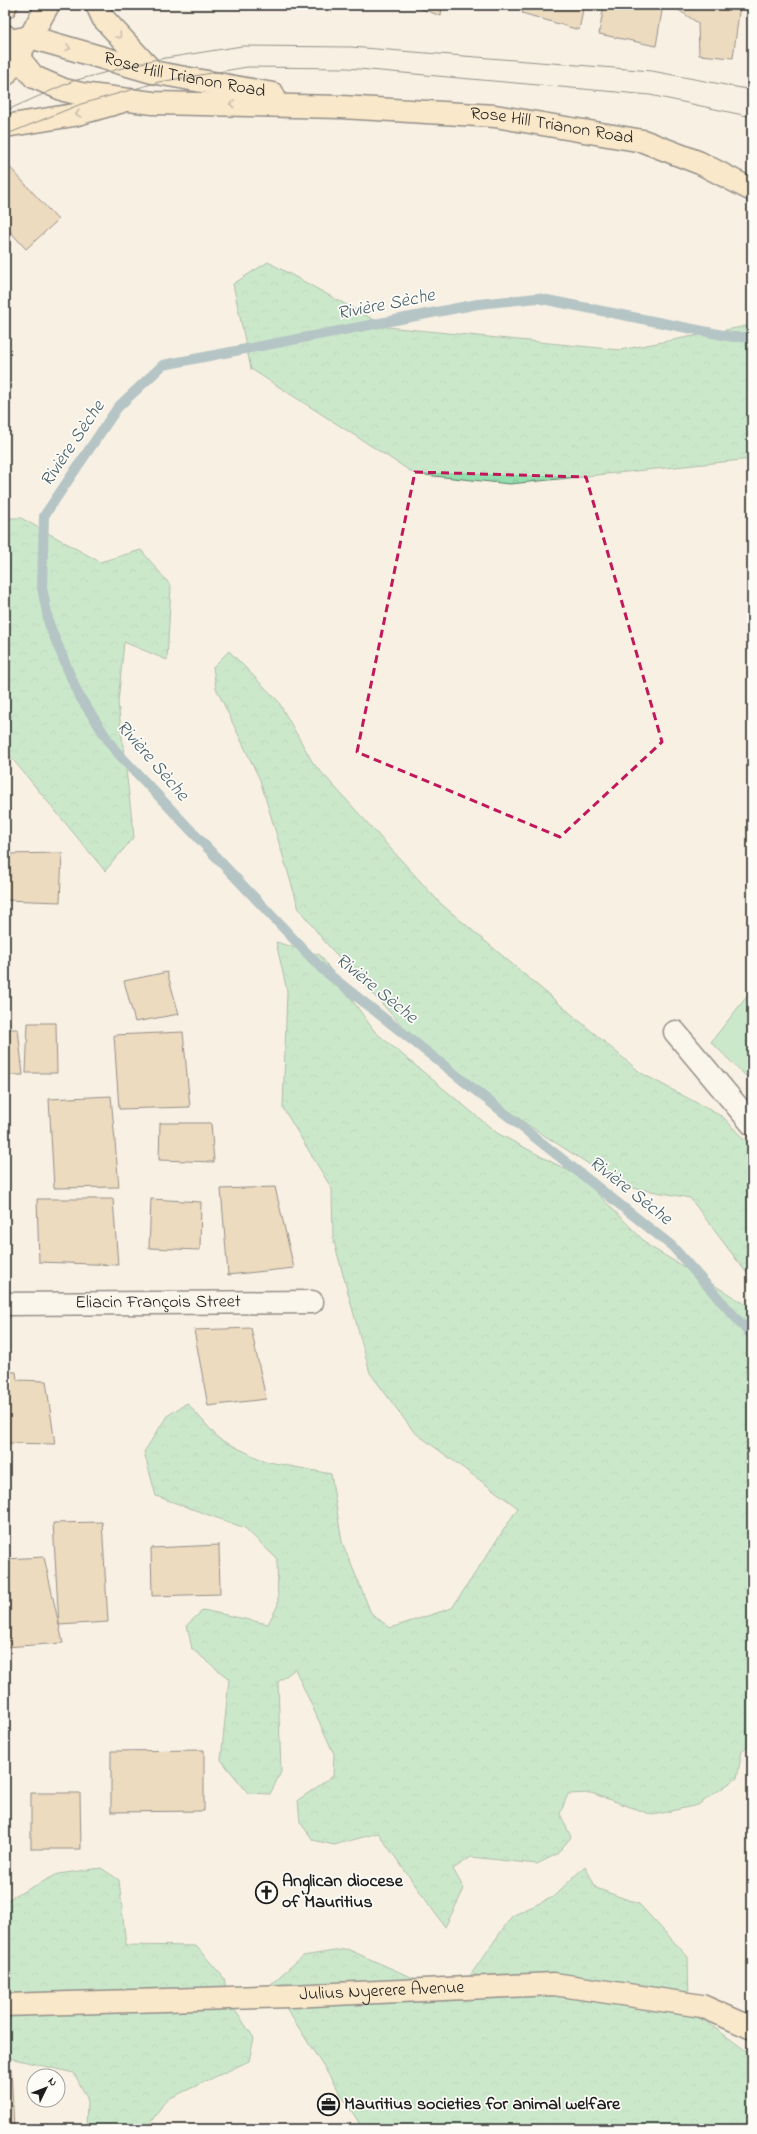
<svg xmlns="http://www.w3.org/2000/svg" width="757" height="2134" font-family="'Indie Flower',sans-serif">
	<defs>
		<pattern id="forest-crowns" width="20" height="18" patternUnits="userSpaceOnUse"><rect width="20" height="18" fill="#95deae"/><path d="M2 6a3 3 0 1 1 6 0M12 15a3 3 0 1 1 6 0" fill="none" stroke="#80be95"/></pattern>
	</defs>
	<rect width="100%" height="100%" fill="#f7f0e3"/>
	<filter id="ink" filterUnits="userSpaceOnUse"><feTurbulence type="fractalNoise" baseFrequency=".025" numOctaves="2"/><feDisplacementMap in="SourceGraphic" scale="8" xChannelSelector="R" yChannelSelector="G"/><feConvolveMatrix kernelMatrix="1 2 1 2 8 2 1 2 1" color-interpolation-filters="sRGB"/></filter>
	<g filter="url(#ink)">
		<!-- forest -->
		<path fill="url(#forest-crowns)" stroke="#587d65" d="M268,262l119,65 233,23 132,-25v134l-242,25 -95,-10 -164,-105 -18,-85z
			M5,518h16l79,44 41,-12 30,36 -4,74 -43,-18 -6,61 16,134 -29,34 -100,-121z
			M229,651l49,50 35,62 127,140 201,170 82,44 29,31v128l-7,-5 -55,-73 -67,-12 -95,-61 -111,-83 -92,-100 -26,-33 -39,-129 -44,-92 -3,-21z
			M276,942l44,13 55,77 122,101 85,45 67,68 103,62v433l-10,10 -5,27 -39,27 -45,10 -62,-22 -23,1 -8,20 11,23 -14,17 -20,10 -66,-7 -18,12 11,20 -19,38 -67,-94 -44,12 -21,-5 -13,-18 -2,-22 35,-24 1,-22 -39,-85 -17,13 3,90 -11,22 -22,-1 -27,-33 8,-81 -37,-30 -5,-24 16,-15 65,14 10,-19 -1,-46 -32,-31 -89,-32 -12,-44 23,-36 20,-13 32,36 45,22 67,13 11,68 29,71 19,15 62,-20 66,-100 -104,-76 -44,-59 -37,-135 -1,-49 -49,-81 4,-117z
			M585,1866l11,22 43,16 49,53 1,52 63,46v74h-389l-92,-145 32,-28 44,-7 66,29 47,12 52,-74 41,-19z
			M101,1868l18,12 7,65 70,1 28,32 4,22 26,38 -5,23 -83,39 -20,29h-60l1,-31 -13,-25 -69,-16v-156l53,-27z"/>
		<!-- park -->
		<path fill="#95deae" stroke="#587d65" d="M752,990v92l-41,-40z"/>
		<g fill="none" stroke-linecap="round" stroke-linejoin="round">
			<!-- stream -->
			<path stroke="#658f9f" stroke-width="10" d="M752,337h-19l-196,-39 -59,6 -315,61 -45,42 -74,109 -2,71 7,37 29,70 36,55 208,220 350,277 80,90"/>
		</g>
		<!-- building -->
		<path fill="#e0c093" stroke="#1c1c1c" d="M411,5h31l-1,11z
			M524,5h60l-5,25 -57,-17z
			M604,5h59l-7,41 -57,-12z
			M675,5h65l-7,53 -34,-3 -1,-32 -24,-16z
			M5,162l53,58 -32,29 -21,-23z
			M62,853l-2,49 -55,-2v-46z
			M167,972l12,42 -44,8 -11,-41z
			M28,1023h28l1,50h-31z
			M5,1029h13l5,46h-18z
			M183,1032l7,75 -71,2 -5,-74z
			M111,1096l8,91 -65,1 -5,-89z
			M160,1123h51l3,39 -55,-2z
			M275,1187l19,81 -66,7 -7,-86z
			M37,1199h76l5,66 -79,-3z
			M151,1199l50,3 -1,48 -51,-2z
			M251,1328l15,71 -58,7 -14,-76z
			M5,1371l11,1 1,8 29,1 9,63 -50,-1z
			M102,1522l6,100 -49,3 -6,-102z
			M219,1545l1,49 -68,2 -1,-48z
			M44,1557l19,86 -58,4v-88z
			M204,1750v61l-93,1v-61z
			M31,1793h49l1,56h-50z
			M11,2068l3,61h-9v-60z"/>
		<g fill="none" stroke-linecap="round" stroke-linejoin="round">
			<defs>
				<g id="minor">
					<path d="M675,1032l77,92"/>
					<path id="s1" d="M5,1304l307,-2"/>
				</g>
				<g id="major">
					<path d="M97,5l6,13 49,53"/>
					<path d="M5,7l1,-2"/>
					<path id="s2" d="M5,36l12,20 17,21 30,13 17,4 72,9 188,4 154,9 148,25 57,22 52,27"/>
					<path id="s3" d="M5,42l25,-5 122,35 121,22"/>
					<path d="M5,75l25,-38 18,-32"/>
					<path d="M5,126l69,-11 46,-13"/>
					<path id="s4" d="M5,2005l286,-9 263,-12 148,22 50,22"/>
				</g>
			</defs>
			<!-- minor casing -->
			<use href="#minor" stroke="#1c1c1c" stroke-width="25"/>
			<!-- major casing -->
			<use href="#major" stroke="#1c1c1c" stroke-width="25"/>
			<!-- minor -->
			<use href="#minor" stroke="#fdfcf7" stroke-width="22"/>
			<!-- major -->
			<use href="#major" stroke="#faddab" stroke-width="22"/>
			<!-- tram -->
			<path stroke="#1c1c1c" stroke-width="1" d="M5,111l68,-30 80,-21 89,-14 109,1 301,24 100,19
				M5,135l76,-31 78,-22 88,-15 100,1 303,27 102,22"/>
		</g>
		<!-- one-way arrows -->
		<defs><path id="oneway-chevron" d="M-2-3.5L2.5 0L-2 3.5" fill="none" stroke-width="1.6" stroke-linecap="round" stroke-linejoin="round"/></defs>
		<g stroke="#96866b">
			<use href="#oneway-chevron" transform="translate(119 36) rotate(47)"/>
			<use href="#oneway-chevron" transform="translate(68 48) rotate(16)"/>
			<use href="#oneway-chevron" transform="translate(232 104) rotate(-179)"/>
			<use href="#oneway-chevron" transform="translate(78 114) rotate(166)"/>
		</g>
	</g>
	<!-- marked area -->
	<path d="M0 0H757V2134H0ZM415,472l171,5 76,265 -102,95 -203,-85z" fill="#f7f0e3" fill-opacity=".55" fill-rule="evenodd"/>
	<path fill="none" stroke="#c2185b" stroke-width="3" stroke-dasharray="8 5" stroke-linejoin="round" d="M415,472l171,5 76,265 -102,95 -203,-85z"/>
	<!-- icons -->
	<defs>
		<symbol id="church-ring" viewBox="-11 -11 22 22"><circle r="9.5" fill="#fdfcf7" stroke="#1c1c1c" stroke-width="1.5"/><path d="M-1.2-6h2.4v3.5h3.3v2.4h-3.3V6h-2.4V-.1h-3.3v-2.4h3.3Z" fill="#1c1c1c"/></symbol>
		<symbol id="office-ring" viewBox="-11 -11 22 22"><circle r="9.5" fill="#fdfcf7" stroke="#1c1c1c" stroke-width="1.5"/><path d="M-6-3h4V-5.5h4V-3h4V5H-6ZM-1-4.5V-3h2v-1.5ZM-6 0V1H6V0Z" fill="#1c1c1c"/></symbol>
	</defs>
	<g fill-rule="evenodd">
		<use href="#church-ring" x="254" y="1880" width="25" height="25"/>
		<use href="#office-ring" x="316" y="2092" width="25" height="25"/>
	</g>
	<g text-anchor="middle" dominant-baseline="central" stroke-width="3.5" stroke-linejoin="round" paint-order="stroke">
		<!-- street labels -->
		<g font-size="18" fill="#1c1c1c" stroke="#fdfcf7">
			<text stroke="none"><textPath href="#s3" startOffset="185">Rose Hill Trianon Road</textPath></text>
			<text stroke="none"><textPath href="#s2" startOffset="573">Rose Hill Trianon Road</textPath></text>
			<text stroke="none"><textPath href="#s1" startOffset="153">Eliacin François Street</textPath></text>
			<text stroke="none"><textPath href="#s4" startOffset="377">Julius Nyerere Avenue</textPath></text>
		</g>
		<!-- poi labels -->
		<g font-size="18" font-weight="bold" fill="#1c1c1c" stroke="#fdfcf7" text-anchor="start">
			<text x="282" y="1882">Anglican diocese<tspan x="282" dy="21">of Mauritius</tspan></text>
			<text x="344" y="2105">Mauritius societies for animal welfare</text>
		</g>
		<!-- water labels -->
		<g font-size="19" font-style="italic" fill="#465f69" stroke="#fdfcf7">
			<text transform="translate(386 305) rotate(-11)">Rivière Sèche</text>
			<text transform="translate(73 444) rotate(-56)">Rivière Sèche</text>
			<text transform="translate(152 761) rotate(49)">Rivière Sèche</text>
			<text transform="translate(376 989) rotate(39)">Rivière Sèche</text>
			<text transform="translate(630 1191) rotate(38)">Rivière Sèche</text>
		</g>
	</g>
	<!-- margin -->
	<rect width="757" height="2134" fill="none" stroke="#fdfcf7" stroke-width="20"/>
	<rect x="10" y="10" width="737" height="2114" fill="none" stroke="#1c1c1c" stroke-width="1.5" filter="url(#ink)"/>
	<!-- north arrow -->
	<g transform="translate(46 2088) rotate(47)"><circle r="19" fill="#fdfcf7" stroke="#a3a29f"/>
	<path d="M0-3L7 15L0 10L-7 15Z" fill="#1c1c1c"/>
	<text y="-6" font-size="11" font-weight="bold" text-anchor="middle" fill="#1c1c1c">N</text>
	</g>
</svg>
